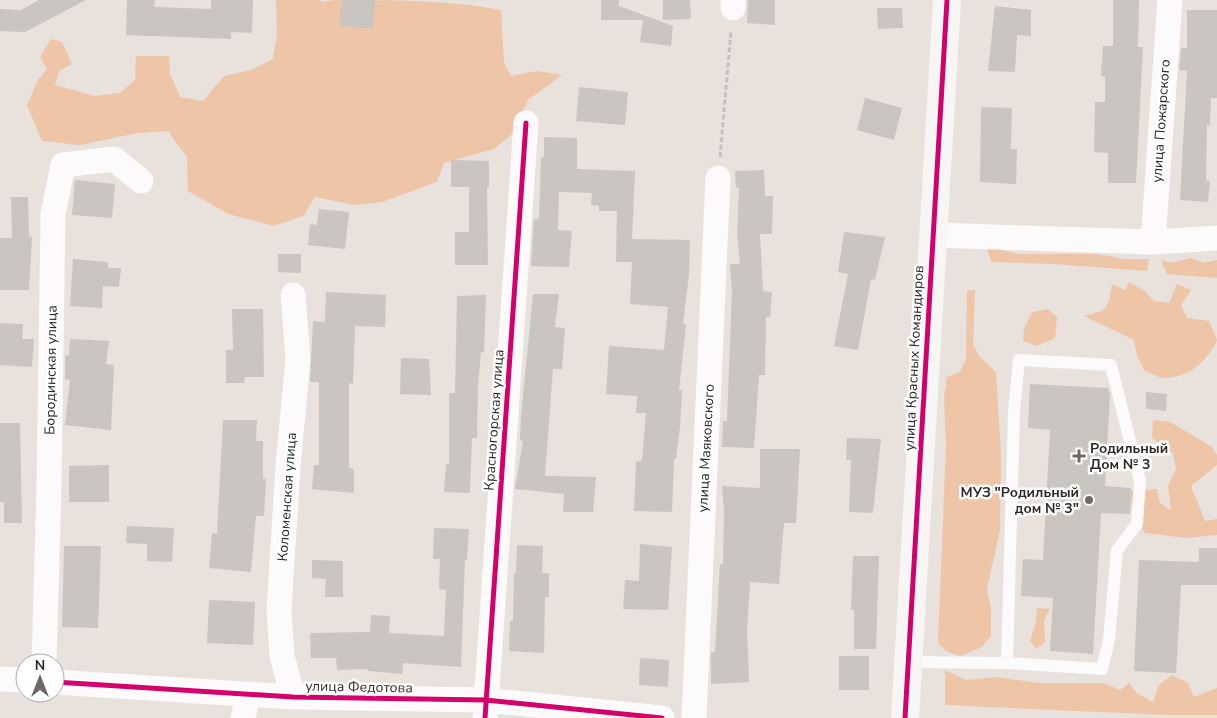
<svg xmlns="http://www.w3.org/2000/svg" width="1217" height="718" font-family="'Nunito Sans',sans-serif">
	<rect width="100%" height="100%" fill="#e8e1dc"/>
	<!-- green -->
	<path fill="#efc5a7" d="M276,0h44l2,2 12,-2c55,0 115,0 167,10l3,52 7,14 26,-5 25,4 -34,25 -16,34 -18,15 -50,14 -7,19 -55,20 -28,3 -39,-8 -12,19 -29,10 -46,-12 -40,-23 -1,-34 -19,-26 -30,2 -58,12 -38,-4 -15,-36 11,-25 9,-11 -7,-12 11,-18 11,3 10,22 -13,7 -4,14 40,11 25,-3 15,-13 1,-24h33l1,17 10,24 23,4 21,-25 27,-6 22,-11 4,-25z
		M987,247l32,7h78l27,5h25l-2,12 -93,-7 -63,-2z
		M1191,258l12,5 14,-3v18l-50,-4 -6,-14 10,3z
		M1129,282l16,9 9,10 15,2 8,-19 14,6 -10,15 6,13 22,3 8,19c-9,21 -30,39 -55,38 -5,-1 -13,-6 -18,-8l-7,-14 -3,-16 -50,-24c25,-5 24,-8 28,-32l13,6z
		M967,290h8l-2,55 6,11 17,16 5,85 -1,73 -13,59 4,21v26l-9,11 -22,9 -14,-5 -8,-8 8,-198 -2,-48 3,-20 13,-5 6,-14z
		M1048,309l9,8 -2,21 -18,8 -14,-5 1,-12 8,-17z
		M1153,420l17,2 42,25 5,8v10l-26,21 14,35 12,-2v16l-31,3 -41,-5 -12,-20 -3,-22 27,-2 3,14 11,7 -3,-24 8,-17 -3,-16 -21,-15z
		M1037,608l13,1 -6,11 1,22 -9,7 -6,-8 6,-19z
		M945,670l21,10 29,-3 44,6h64l17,7 9,-7 8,10 16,9 6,-17 13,-10 16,8 6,14 23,-9v27h-49l-223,-10z"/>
	<!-- building -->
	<path fill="#cac5c1" d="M39,0h47l-61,32 -25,-1v-22l21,1z
		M127,0h28l-1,7 57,2v-9h42l-1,33 -21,-1v7l-105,-4z
		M342,0h33l-2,29 -34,-3z
		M601,0h18v6l54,20 -2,20 -31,-4 3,-22h-42z
		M663,0h27l1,19 -28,1z
		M748,0h27v25l-28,-2z
		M1113,0h26l-1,47h5l-7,136h-28v-30l-14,-1 1,-50h10v-25l-4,-1 2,-30h10z
		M995,6l36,4v26l-14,-1 -2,37 -27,-1z
		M877,8h25l1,20 -25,1z
		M1187,10h30v88h-6l-1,27h-3l-1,55 4,1 -2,21 -28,-2 7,-129 -8,-1 2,-22h6z
		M579,87l49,5 -3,33 -49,-4z
		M865,98l37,10 -8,32 -37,-10z
		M981,107l31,1 -1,41h6l-1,35 -36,-2z
		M544,137l33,1v31l58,2 -3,68 58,1 -1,34 -6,50 3,1 -7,65h3l-2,37 -4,32h-2l-2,53 -38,-1 2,-49 6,-2 4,-47h-10l1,-17 -31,-2 3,-48 55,4 4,-43 -38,-3 2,-42h-16l1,-51h-18v-5l-8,-1 1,-12 -33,-1 -1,38 14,1 -3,36 -38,-1 3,-47h5l2,-62h3z
		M451,160l38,1v26h-2l1,78h-33v-33h14v-45h-18z
		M764,170l1,26h8l-1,38h-12l3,57 9,1 -2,25h-4l-1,58h-6l-5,73 -32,-1 1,-26h4l5,-131 -2,-26h10l-3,-31 2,-46 -3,1 -1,-17z
		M75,180l40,4 -3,34 -40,-3z
		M11,197h17l1,40h3l-3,53h-29v-52h12z
		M319,209l30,3 -4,37 -37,-4 2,-21 7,1z
		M844,232l41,5 -10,43 -4,-1 -13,71 -24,-4 14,-72 -10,-2z
		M278,254h23v19l-23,-1z
		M73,259l35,3v6h13l-2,19 -16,-1 -1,22 -32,-2z
		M326,292l60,3 -1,32 -30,-1 -2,58 -4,-1v85l5,1v24l-42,-4 2,-24h5v-83h-9l3,-61 12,1z
		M533,294h26l-4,33 10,1 -3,41h-9l-8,107 51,1 -3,35h-30l1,-18 -49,-5 8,-48 -3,-1 1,-24z
		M486,295l-2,57h-3l-3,34 -1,52h-5l-2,55 -26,-1 2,-28h3v-71h6l2,-97z
		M232,309h31l1,68h-19l-1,6h-18v-33h7z
		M0,323l23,1 -1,15h12l-2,28 -32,-2z
		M70,339l39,2 -3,23 8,1 -3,65 -46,-5 5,-45 -5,-1v-23l4,-1z
		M401,358l28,1 2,36 -31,-1z
		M1030,384l78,4 2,7 -5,91 26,2 -1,26 -29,-1 -8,141 -43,-3 3,-53 -32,-2 2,-37 20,1 7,-130 -22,-2z
		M1146,392l21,2 -1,17 -20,-2z
		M223,420h34l-1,21h7v38h3l-2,37h-8l-5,56 -42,-4 3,-35 5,1z
		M0,423h20l2,100h-18v-21h-4z
		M847,438l34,1 -8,74 -24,-1 2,-52h-5z
		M760,449h40l-4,74h-12l-5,61 -29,-2 -3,49 2,51 -38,2v-32h4l5,-88h3l1,-52 -2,-26 38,2z
		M109,465v37h-40v-36z
		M127,526l47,2 -2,34 -25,-1v-17l-21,-1z
		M434,528l35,1 -2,31h-2l-4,107 -58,-4 -1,11 -34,-3v-2l-31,1 -1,-12h-25l-1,-25 60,-1 1,-17 19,1 -1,17 55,3 2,-46 -7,-1 1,-30h-7z
		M640,544l32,3 -4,63 -45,-1 2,-29 14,1z
		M517,545l26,1 -1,27h7v24h-4l-1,56 -35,-2 1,-30h3l1,-48h2z
		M64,546h37l-3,82 -36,-1z
		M1199,548h18v37h-36l-5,88 -42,-2 5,-111 60,2z
		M853,556h26l-3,93h-22v-39h-3z
		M312,560l31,1v36h-18l1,-18 -14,-1z
		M209,600l46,2 -2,43 -46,-2z
		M839,656h30v34h-30z
		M640,658l29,2 -1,27 -29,-2z"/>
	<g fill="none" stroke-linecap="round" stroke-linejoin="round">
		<!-- path -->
		<path stroke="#c4c2c1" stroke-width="3" stroke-dasharray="5 2.5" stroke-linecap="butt" d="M720,157l11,-126"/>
		<!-- lane -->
		<path stroke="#fcfafa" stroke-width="12" d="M908,662l99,1 7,-252 5,-51 92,5 29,116 -3,43 -20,26 -8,90 -7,29 -95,-6"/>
		<!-- street -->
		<path stroke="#fcfafa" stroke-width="25" d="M733,8v-8
			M933,235l220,7 64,-4
			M1153,242l17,-242
			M293,295l5,64 -10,107 -9,144 3,46 11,41
			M44,663l5,-177 4,-272 10,-49 51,-6 27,22
			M0,679l25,1
			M55,682l238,15 193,3 176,18
			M243,718l5,-24
			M485,718l41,-595
			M694,718l24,-540"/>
		<!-- secondary -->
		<path stroke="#f8f6f5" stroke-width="28" d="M905,718l42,-718"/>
		<defs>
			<path id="cycleway" d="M55,682l238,15 193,3 176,18
				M485,718l41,-595
				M905,718l42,-718"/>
		</defs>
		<!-- cycleway casing -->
		<use href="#cycleway" stroke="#fff" stroke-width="8"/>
		<!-- cycleway -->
		<use href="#cycleway" stroke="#d6006c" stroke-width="5"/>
	</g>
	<!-- markers -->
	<g fill="#6f6966" stroke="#fff" stroke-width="2">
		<path d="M1076.5 448.5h5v5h5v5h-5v5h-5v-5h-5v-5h5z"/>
		<circle cx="1089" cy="500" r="5"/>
	</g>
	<g text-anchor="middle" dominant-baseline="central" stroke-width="5" stroke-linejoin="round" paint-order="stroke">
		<!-- street labels -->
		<g font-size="14" fill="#2e2926" stroke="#fff">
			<text transform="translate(1161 121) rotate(-86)">улица Пожарского</text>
			<text transform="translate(914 358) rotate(-87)">улица Красных Командиров</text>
			<text transform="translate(51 370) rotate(-89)">Бородинская улица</text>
			<text transform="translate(494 420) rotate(-86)">Красногорская улица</text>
			<text transform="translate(706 448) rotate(-87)">улица Маяковского</text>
			<text transform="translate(287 497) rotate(-86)">Коломенская улица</text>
			<text transform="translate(359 687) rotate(1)">улица Федотова</text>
		</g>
		<!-- poi labels -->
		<g font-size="14" font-weight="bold" fill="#2e2926" stroke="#fff" text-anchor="start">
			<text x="1090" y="448">Родильный<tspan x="1090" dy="16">Дом № 3</tspan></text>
			<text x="1079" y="492" text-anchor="end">МУЗ "Родильный<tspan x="1079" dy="16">дом № 3"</tspan></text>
		</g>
	</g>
	<!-- north arrow -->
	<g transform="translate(40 678)"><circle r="24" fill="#ffffff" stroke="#aba9a8"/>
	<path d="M0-4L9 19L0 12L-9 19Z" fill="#6f6966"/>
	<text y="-8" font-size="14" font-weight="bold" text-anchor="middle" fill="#2e2926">N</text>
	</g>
</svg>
